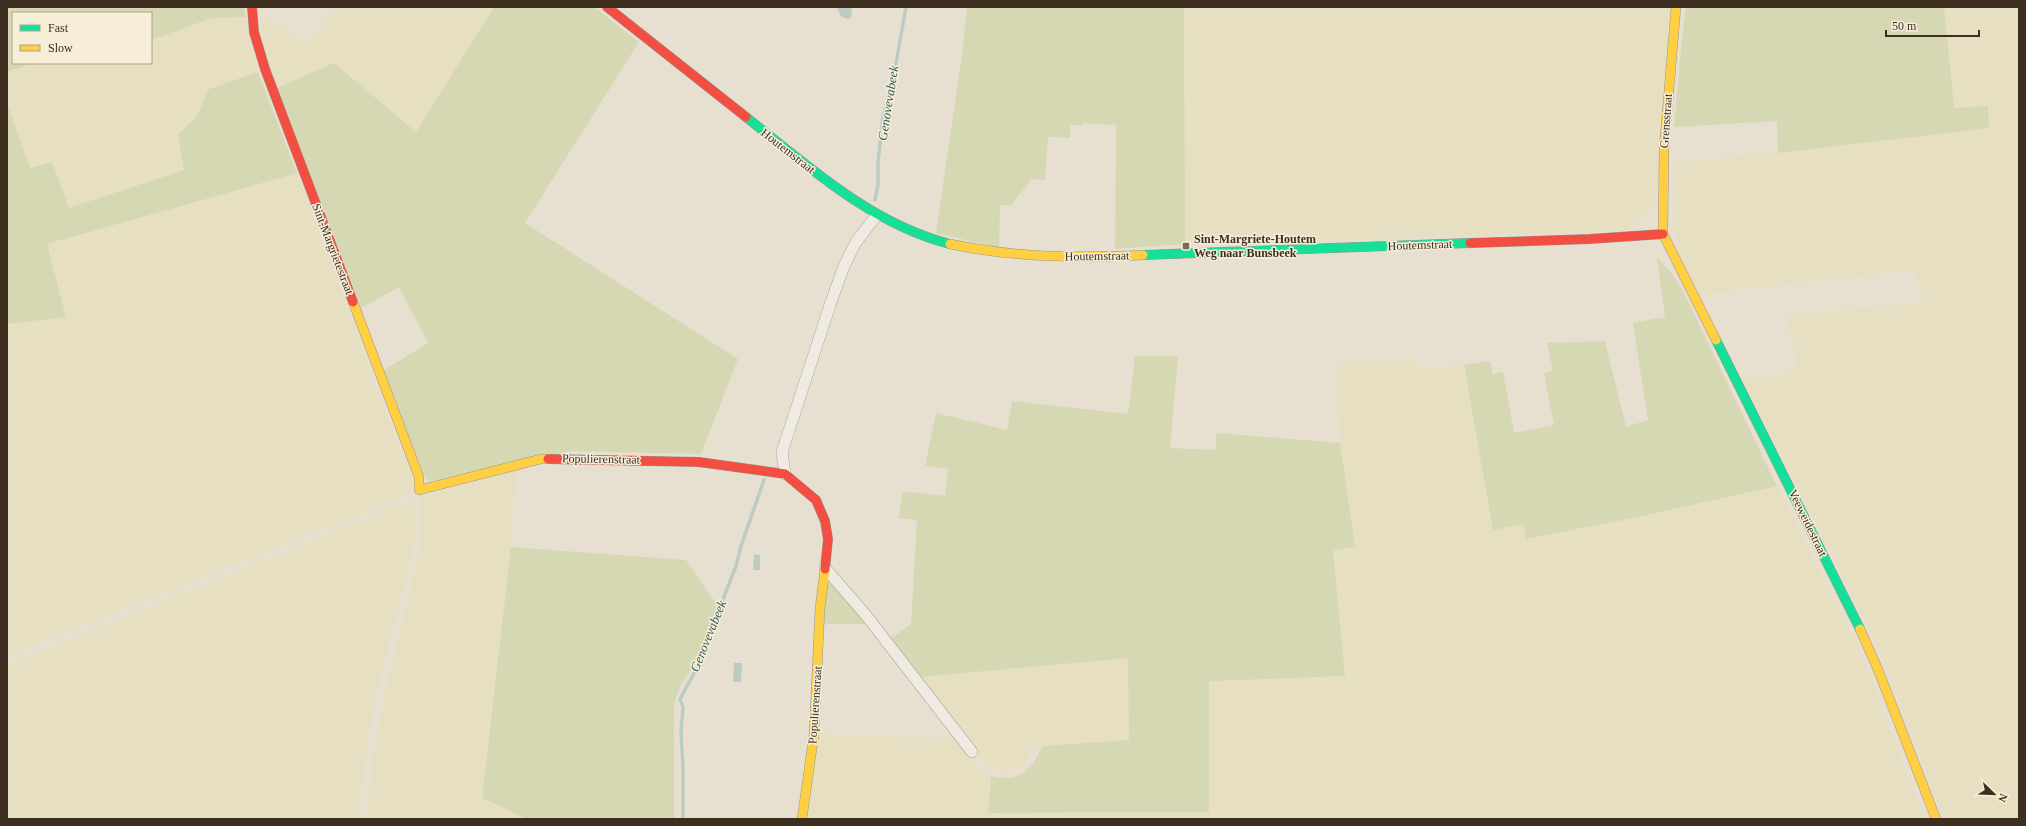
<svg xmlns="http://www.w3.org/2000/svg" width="2026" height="826" font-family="Georgia,serif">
	<rect width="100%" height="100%" fill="#e7e0d1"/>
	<!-- farmland -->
	<path fill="#e6dfc2" d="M334,7h160l-78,125 -82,-69 -57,25 -13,-42 -5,-30 50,27z
		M1184,7h487l-15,196 -11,14 -12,10 -13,4 -435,13z
		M1944,7h75v812h-75l-64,-165 -28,-59 -110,-217 47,-5 6,-5 3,-9 -14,-45 139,-11 -8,-33 -214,24 -12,-18 -15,-48 -1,-65 316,-35 -35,-20z
		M245,17l13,55 -49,17 -12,27 -19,19 6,35 -115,39 -17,-47 -22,6 -23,-65v-31l25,-9h119v-23l61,-22z
		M297,173l117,312 -4,6 -12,8 -391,157v-332l59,-7 -19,-73z
		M1415,360l1,7 47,-2 30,165 31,-6 3,15 101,-20 149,-33 82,160 66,173h-1119l11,-86 142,6 18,26 14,11 -3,37 221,-1v-131l136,-6 -12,-124 22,-5 -15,-96 -4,-87z
		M516,469l-5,78 -29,250 45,22h-161l9,-76 12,-60 27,-108 7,-41v-38z
		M414,499l1,35 -6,35 -27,101 -13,61 -11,88h-351v-155z
		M1128,658l1,82 -97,7 -6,15 -6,6 -10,3h-13l-15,-10 -63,-84z"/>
	<!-- green -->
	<path fill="#d6d7b3" d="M7,7h238v10l-33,1 -61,22v-27h-138v50h19l-25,9z
		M494,7h100l45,35 -114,181 213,136 -37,95 -130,-3 -142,30 -5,-5 -40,-106 44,-27 -29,-56 -38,21 -84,-220 57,-25 82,69z
		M967,7h217l1,237 -70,5 1,-124 -34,-2v2h-12v13l-22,-1 -3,43 -13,-1 -21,26h-11l-1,43 -63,-15 26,-179z
		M1686,7h258l10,101 34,-2 1,22 -211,25 -1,-32 -103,6 9,-97z
		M258,72l39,101 -250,71 19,73 -59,7v-221l23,65 22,-6 17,46 115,-38 -6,-35 19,-19 12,-27z
		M1657,258l13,13 12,18 95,197 -149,33 -102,20 -3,-15 -30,6 -29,-165 27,-4 1,13 11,-2 11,61 40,-8 -10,-52 9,-3 -6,-27 58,-2 21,86 22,-7 -15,-97 32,-6z
		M1135,356h43l-8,92 46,2v-17l124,10 15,103 -22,5 12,125 -136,5v131l-221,1 3,-37c29,7 39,-5 52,-30l86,-6 -1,-82 -209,19 -30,-37 22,-16 6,-104 -19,-2 5,-27 42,5 3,-27 -23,-3 11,-53 71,17 5,-29 116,13z
		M511,547l175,13 32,46 -23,58 -14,20 -7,20v115h-147l-45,-21z
		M831,583l38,41h-45l3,-39z"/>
	<!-- water -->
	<path fill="#bcccc2" d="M837,7h15l-1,11 -5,1 -5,-3z
		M754,554l6,1v15h-7z
		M734,663h8l-1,19h-8z"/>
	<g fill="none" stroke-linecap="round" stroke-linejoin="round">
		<!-- stream -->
		<path stroke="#bcccc2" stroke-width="3.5" d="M875,200l3,-15v-23l5,-45 12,-48 11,-62
			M683,819v-51l-2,-35 2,-26 -3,-8 23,-42 3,-14 30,-77 5,-20 23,-66"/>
		<defs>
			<path id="street" d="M785,474l-3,-22 48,-147 14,-39 12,-24 21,-27
				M825,568l40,46 107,138"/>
			<path id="fast" d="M746,117c62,49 125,107 204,127
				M1143,255l327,-12
				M1716,340l144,289"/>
			<path id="slow" d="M1676,7l-12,142 -1,85 53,106
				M950,244c66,14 127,14 193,11
				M353,302l66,175v13l122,-31h7
				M1860,629l19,43 57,147
				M802,819l12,-85 6,-126 5,-39"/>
			<path id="jam" d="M252,7l2,25 11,37 88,233
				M607,7l139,110
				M1470,243l120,-4 73,-5
				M548,459l151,3 86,12 31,26 9,21 3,18 -3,30"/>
		</defs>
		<!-- street casing -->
		<use href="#street" stroke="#ada599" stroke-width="12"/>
		<!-- fast casing -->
		<use href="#fast" stroke="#9c958a" stroke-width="10"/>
		<!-- slow casing -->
		<use href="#slow" stroke="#9c958a" stroke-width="10"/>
		<!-- jam casing -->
		<use href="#jam" stroke="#9c958a" stroke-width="10"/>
		<!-- street -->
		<use href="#street" stroke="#efebe3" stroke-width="11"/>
		<!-- fast -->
		<use href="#fast" stroke="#16e098" stroke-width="9"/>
		<!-- slow -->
		<use href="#slow" stroke="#ffcf43" stroke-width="9"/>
		<!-- jam -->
		<use href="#jam" stroke="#f24e42" stroke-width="9"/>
	</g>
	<!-- markers -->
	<rect fill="#786c5e" stroke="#f7eed8" stroke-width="1.5" x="1182" y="242" width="8" height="8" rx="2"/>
	<g text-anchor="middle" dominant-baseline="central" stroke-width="3" stroke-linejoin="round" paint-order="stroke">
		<!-- street labels -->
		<g font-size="12" fill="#3d2e20" stroke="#f7eed8">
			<text transform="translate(1666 121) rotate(-86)">Grensstraat</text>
			<text transform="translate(788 151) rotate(38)">Houtemstraat</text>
			<text transform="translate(1420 245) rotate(-2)">Houtemstraat</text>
			<text transform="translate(333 249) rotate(69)">Sint-Margrietestraat</text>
			<text transform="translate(1097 256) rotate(-1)">Houtemstraat</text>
			<text transform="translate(601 459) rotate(1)">Populierenstraat</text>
			<text transform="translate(1808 523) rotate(64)">Veeweidestraat</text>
			<text transform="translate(815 705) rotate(-86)">Populierenstraat</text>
		</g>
		<!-- poi labels -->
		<g font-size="12" font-weight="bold" fill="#3d2e20" stroke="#f7eed8" text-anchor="start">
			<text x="1194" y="239">Sint-Margriete-Houtem<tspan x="1194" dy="14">Weg naar Bunsbeek</tspan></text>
		</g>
		<!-- water labels -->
		<g font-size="13" font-style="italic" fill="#2f5d5a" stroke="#f7eed8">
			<text transform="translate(888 103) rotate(-81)">Genovevabeek</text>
			<text transform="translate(708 636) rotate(-68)">Genovevabeek</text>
		</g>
	</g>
	<!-- border -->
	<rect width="2026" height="826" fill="none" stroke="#3d2e20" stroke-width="16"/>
	<!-- legend -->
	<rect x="12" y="12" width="140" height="52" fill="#f7eed8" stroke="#ada18e"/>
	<rect x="20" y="25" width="20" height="6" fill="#16e098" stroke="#ada18e"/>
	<text x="48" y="32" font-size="12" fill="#3d2e20">Fast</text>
	<rect x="20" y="45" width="20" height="6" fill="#ffcf43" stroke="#ada18e"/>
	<text x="48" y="52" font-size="12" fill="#3d2e20">Slow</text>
	<!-- north arrow -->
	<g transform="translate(1994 794) rotate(113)" stroke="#f7eed8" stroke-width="3" paint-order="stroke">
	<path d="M0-3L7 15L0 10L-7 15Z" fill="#3d2e20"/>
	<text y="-6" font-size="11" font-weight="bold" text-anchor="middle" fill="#3d2e20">N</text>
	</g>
	<!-- scale -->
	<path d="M1886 30v6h93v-6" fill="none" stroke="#3d2e20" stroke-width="2"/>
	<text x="1892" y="30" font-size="12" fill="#3d2e20" stroke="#f7eed8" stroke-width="3" paint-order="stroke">50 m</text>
</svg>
